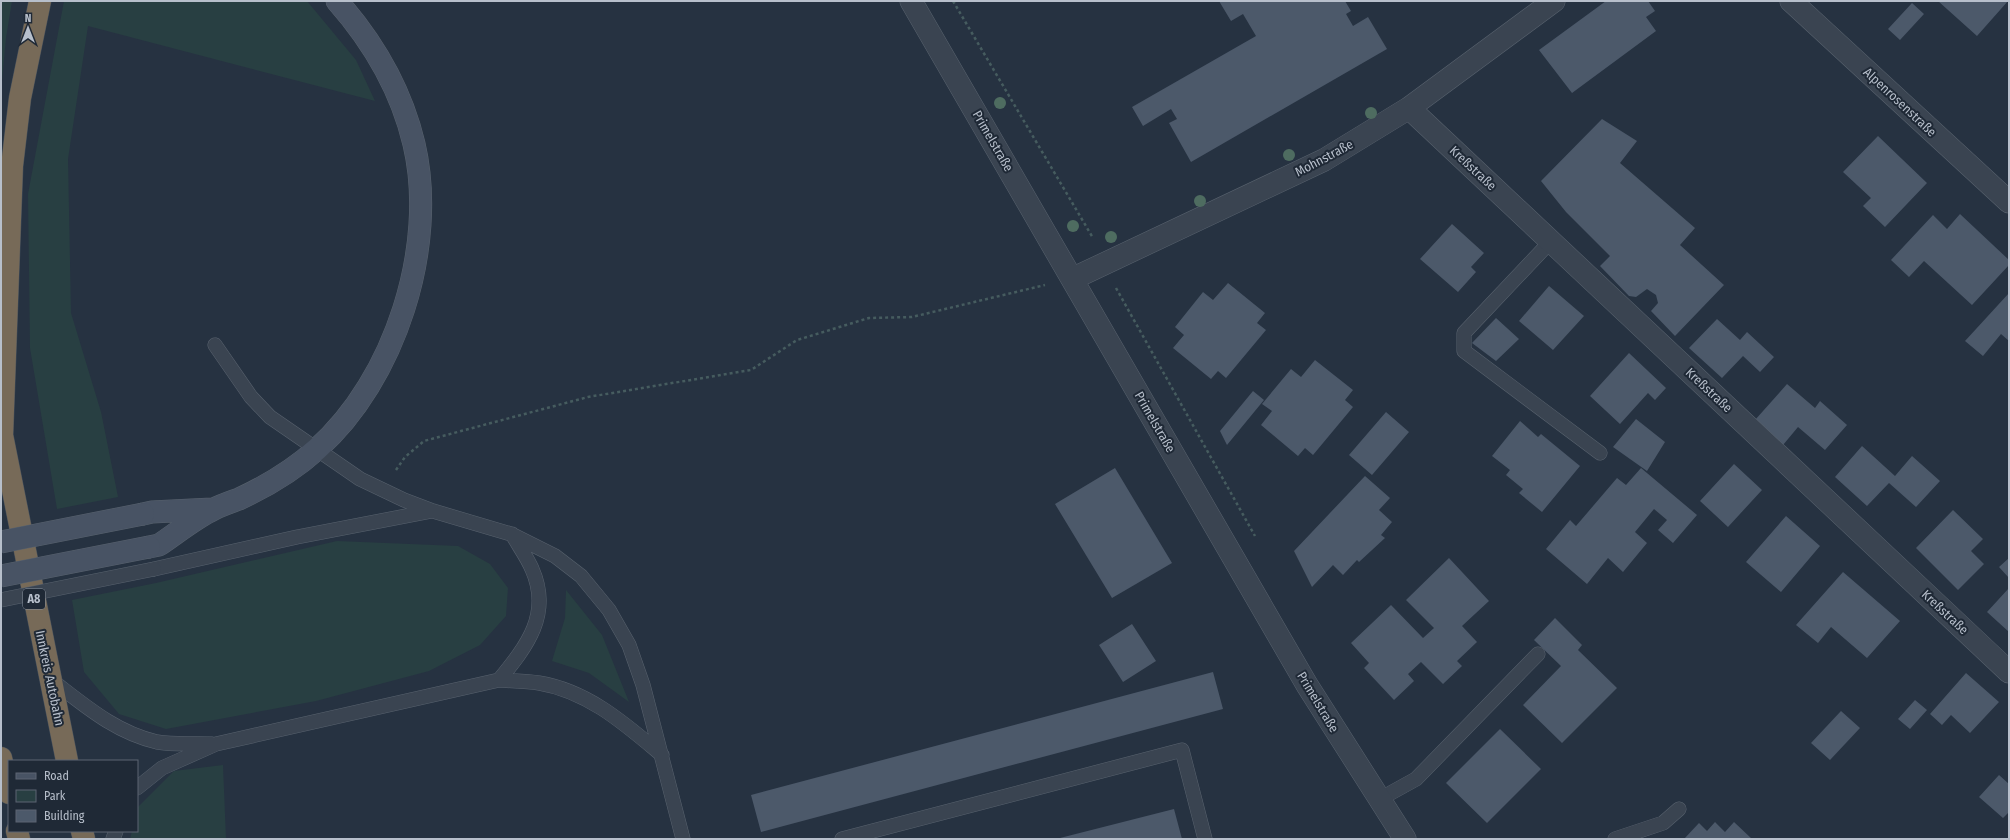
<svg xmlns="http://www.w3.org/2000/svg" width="2010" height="840" font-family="'Fira Sans Condensed',sans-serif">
	<rect width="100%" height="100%" fill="#263241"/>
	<!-- green -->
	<path fill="#283f42" d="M1,1h11l-6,37 -5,53z
		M64,1h243l49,59 19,41 -287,-75 -20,133 3,154 30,99 17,85 -61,12 -27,-161 -2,-154z
		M337,541l121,5 32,18 18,24 -2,28 -26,29 -51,26 -113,30 -150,28 -47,-15 -35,-42 -12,-72 84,-17z
		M566,590l36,45 27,67 -40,-29 -37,-12 13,-43z
		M223,765l3,74h-96l2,-8h5l1,-24 36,-36z"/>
	<!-- building -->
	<path fill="#4c596a" d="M1219,1h126l6,10 -5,3 7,12 15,-9 19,32 -196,113 -22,-39 8,-4 -6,-10 -28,17 -11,-19 124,-71 -13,-22 -12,7z
		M1606,1h42l7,10 -9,6 10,14 -84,62 -33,-43z
		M1938,1h70l-31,35z
		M1912,3l12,11 -24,26 -12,-11z
		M1602,119l35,22 -17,22 75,65 -15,17 44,40 -49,51 -24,-25 7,-8 -2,-8 -9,-6 -11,8 -7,-1 -29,-30 10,-10 -44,-44 -25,-31z
		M1878,136l49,47 -42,44 -22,-21 8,-8 -28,-26z
		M1960,214l49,46v5l-37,40 -48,-44 -15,16 -18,-17 42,-45 14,14z
		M1452,224l32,29 -13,14 5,5 -18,20 -38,-33z
		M1228,283l37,30 -8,10 9,7 -40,48 -8,-7 -7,8 -38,-31 11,-13 -9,-8 28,-35 10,8z
		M1549,286l35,30 -31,34 -34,-29z
		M2009,293v48l-8,-7 -18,22 -18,-15z
		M1496,318l23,21 -23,22 -24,-18z
		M1717,319l23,21 7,-8 27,25 -14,15 -17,-16 -21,22 -33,-30z
		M1629,353l37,35 -11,12 -7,-7 -28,31 -30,-28z
		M1315,360l38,30 -8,10 8,7 -40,48 -8,-7 -7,8 -37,-31 11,-14 -10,-7 29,-35 10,8z
		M1787,384l28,24 5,-7 27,24 -22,25 -27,-23 -15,18 -28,-25z
		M1253,391l11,9 -37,45 -7,-14z
		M1386,412l23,20 -37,43 -23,-20z
		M1636,419l29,23 -18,29 -34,-24z
		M1520,421l18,16 3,-3 39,32 -38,46 -23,-19 4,-4 -17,-14 4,-5 -18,-14z
		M1862,446l33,30 17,-20 28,25 -24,26 -27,-24 -22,23 -32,-29z
		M1734,464l28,26 -34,37 -28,-26z
		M1115,468l57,95 -60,35 -57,-94z
		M1641,468l56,47 -24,28 -15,-13 9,-10 -13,-11 -19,23 12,11 -24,29 -15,-14 -21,26 -41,-35 24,-29 6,6 41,-48 9,7z
		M1365,476l25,22 -11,12 13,12 -11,13 4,3 -26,24 -2,-2 -14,15 -10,-10 -21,22 -18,-36z
		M1953,510l30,29 -12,12 13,13 -26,26 -42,-42z
		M1786,516l34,30 -39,46 -35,-30z
		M1449,558l40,43 -27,25 15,16 -20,19 5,5 -19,18 -22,-22 -13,12 6,7 -20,19 -30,-32 5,-5 -18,-20 40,-38 32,33 11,-10 -28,-28z
		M2009,558v20l-10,-11z
		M1843,572l57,49 -33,37 -36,-31 -13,16 -22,-18z
		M2009,588v44l-22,-20z
		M1555,618l27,27 -4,5 39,38 -55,55 -39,-38 38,-39 -27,-26z
		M1132,624l24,37 -33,21 -24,-37z
		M1213,672l10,37 -462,123 -10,-37z
		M1966,673l33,29 -29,31 -19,-18 -9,10 -12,-11z
		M1915,700l12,10 -17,19 -12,-10z
		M1841,711l19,17 -30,32 -19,-17z
		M1500,729l41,40 -54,54 -41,-40z
		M1999,775l10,9v28l-6,6 -24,-21z
		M1174,809l8,30h-122v-1z
		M1715,822l10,10 9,-10 18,17h-68l15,-16 8,8z"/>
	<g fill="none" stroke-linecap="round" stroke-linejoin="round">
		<defs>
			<path id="lane" d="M1551,241l-87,92v18l136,102
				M215,345l36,52 19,20 90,62 44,21 29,11 78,23 44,22 26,20 28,34 20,35 14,40 40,154
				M154,569l143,-32 135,-26
				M50,679c33,25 64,53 107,63 17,3 37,1 55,2
				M499,680c13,1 27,1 40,3 49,8 86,41 123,72
				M137,788l25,-20 54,-24 283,-64c28,-34 53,-66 33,-111 -5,-12 -14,-24 -20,-35
				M1378,800l38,-21 122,-125
				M113,839l3,-8
				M842,839l340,-89 23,89
				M1615,839l48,-16 16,-14"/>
			<path id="street" d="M911,1l396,684 98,154
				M1791,1l218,201
				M1409,108l600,564
				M1072,279l252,-119 85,-52 145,-107"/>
			<path id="secondary" d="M143,514l9,-2 60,-3
				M149,547l10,-2c18,-12 36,-27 55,-36 8,-4 17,-7 25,-10 28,-13 56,-30 78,-50 78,-69 121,-203 97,-305 -13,-55 -40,-101 -77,-143"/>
			<path id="highway" d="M1,430l66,331
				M2,437l10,-271 8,-68 20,-97
				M1,758l8,35
				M17,831l2,8
				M82,831l2,8"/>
		</defs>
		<!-- lane casing -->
		<use href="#lane" stroke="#58626e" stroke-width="15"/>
		<!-- street casing -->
		<use href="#street" stroke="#58626e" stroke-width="23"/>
		<!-- secondary casing -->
		<use href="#secondary" stroke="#58626e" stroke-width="23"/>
		<!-- highway casing -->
		<use href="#highway" stroke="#454f5b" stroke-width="23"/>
		<!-- path -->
		<path stroke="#465c5f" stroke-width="2.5" stroke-dasharray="3 3" stroke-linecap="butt" d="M953,1l140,237
			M1116,288l139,248
			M396,470l9,-13 19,-16 164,-44 163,-27 46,-30 72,-22 43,-1 133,-32"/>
		<!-- lane -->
		<use href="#lane" stroke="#3a4451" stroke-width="14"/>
		<!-- street -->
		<use href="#street" stroke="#3a4451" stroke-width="22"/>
		<!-- secondary -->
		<use href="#secondary" stroke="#485364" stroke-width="22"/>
		<!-- highway -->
		<use href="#highway" stroke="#776a58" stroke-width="22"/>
		<defs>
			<path id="lane-bridge" d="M1,600l153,-31"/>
			<path id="secondary-bridge" d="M1,542l142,-28
				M1,576l148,-29"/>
		</defs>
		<!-- lane-bridge casing -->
		<use href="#lane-bridge" stroke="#58626e" stroke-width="15" stroke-linecap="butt"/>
		<!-- secondary-bridge casing -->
		<use href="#secondary-bridge" stroke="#58626e" stroke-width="23" stroke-linecap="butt"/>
		<!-- lane-bridge -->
		<use href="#lane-bridge" stroke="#3a4451" stroke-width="14"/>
		<!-- secondary-bridge -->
		<use href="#secondary-bridge" stroke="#485364" stroke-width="22"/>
	</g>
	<!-- trees -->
	<g fill="#4e6c60">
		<circle cx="1000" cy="103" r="6"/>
		<circle cx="1371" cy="113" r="6"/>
		<circle cx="1289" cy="155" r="6"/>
		<circle cx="1200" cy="201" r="6"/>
		<circle cx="1073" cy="226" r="6"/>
		<circle cx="1111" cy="237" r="6"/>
	</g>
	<g text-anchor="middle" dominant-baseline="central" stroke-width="4" stroke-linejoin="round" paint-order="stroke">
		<!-- shield labels -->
		<rect fill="#1f2936" stroke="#89929e" stroke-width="1" x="23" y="589" width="22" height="20" rx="3"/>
		<g font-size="12" font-weight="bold" fill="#b7bfcb">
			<text x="34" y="599">A8</text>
		</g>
		<!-- street labels -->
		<g font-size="13" fill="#b7bfcb" stroke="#1f2936">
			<text transform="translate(1900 102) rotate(43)">Alpenrosenstraße</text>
			<text transform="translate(993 141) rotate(60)">Primelstraße</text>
			<text transform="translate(1324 158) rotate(-28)">Mohnstraße</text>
			<text transform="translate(1473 168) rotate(43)">Kreßstraße</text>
			<text transform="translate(1709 390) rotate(43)">Kreßstraße</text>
			<text transform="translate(1155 422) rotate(60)">Primelstraße</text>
			<text transform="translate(1945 612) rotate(43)">Kreßstraße</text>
			<text transform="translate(50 678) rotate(78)">Innkreis Autobahn</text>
			<text transform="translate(1318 702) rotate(59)">Primelstraße</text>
		</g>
	</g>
	<!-- border -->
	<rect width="2010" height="840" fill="none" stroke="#b7bfcb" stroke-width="4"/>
	<!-- legend -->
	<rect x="8" y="760" width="130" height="72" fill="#1f2936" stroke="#5c6572"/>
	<rect x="16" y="773" width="20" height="6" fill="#485364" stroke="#5c6572"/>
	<text x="44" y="780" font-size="12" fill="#b7bfcb">Road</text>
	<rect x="16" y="790" width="20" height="12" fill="#283f42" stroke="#5c6572"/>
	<text x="44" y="800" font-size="12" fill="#b7bfcb">Park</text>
	<rect x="16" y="810" width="20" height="12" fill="#4c596a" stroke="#5c6572"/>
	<text x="44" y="820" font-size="12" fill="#b7bfcb">Building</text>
	<!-- north arrow -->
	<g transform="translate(28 28)" stroke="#1f2936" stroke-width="3" paint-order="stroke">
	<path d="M0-3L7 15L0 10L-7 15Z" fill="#b7bfcb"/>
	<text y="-6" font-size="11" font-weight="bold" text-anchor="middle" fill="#b7bfcb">N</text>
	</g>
</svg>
